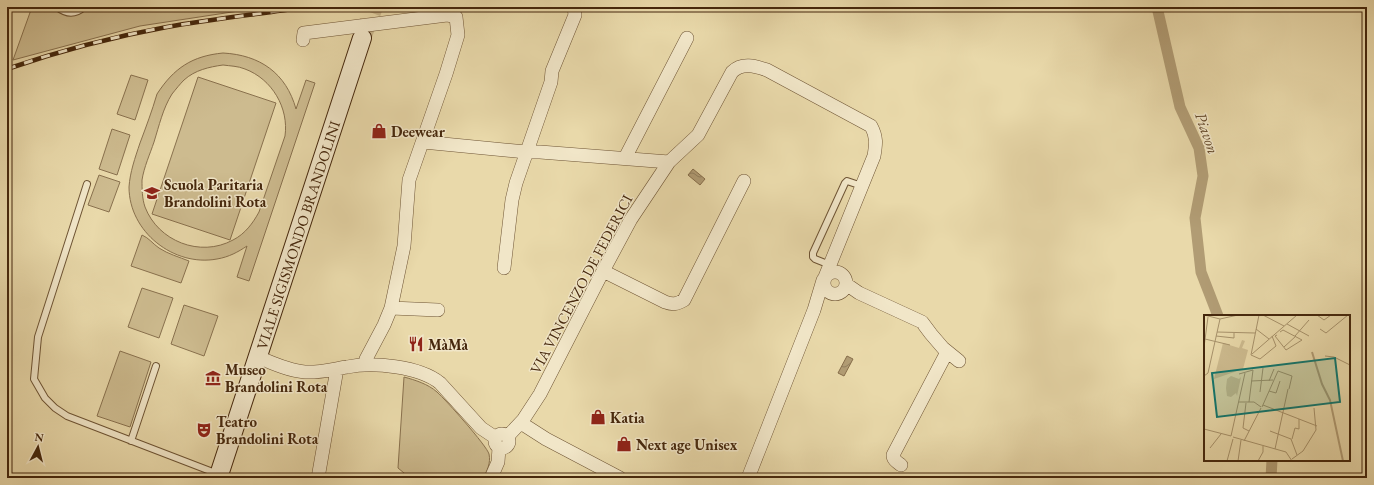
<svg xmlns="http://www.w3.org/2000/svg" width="1374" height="485" font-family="'EB Garamond',serif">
	<defs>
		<pattern id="water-waves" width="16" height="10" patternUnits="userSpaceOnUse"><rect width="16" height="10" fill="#b19c74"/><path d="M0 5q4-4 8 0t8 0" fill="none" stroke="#927f5e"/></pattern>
	</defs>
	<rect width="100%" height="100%" fill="#e9d9aa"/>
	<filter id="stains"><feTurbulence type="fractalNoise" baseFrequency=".005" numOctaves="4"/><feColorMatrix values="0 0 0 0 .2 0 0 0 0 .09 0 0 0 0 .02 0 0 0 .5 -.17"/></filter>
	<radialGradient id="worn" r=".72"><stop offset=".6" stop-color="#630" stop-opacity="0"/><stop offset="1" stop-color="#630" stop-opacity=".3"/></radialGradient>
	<!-- green -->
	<path fill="#cdbb8f" stroke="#89714e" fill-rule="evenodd" d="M32,7h233l-125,19 -127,34z
		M223,53c37,2 63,20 73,56l10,-29 9,3 -66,198 -12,-4 10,-31c-9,6 -18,11 -30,13 -43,8 -88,-27 -88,-72 1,-15 6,-29 11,-44 6,-16 12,-32 17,-49 17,-26 35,-38 66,-41zM223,65c7,1 15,1 22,4 27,10 44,39 40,67l-26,76c-6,11 -14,22 -26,28 -33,18 -75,1 -88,-33 -3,-9 -3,-18 -3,-27 2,-13 8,-26 12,-38 5,-16 9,-34 18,-48 4,-5 8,-10 12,-14 11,-10 25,-13 39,-15z
		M131,75l17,5 -13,40 -18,-6z
		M198,77l78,26 -46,137 -78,-26z
		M112,129l18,6 -13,40 -18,-6z
		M99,175l21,7 -11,30 -21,-7z
		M142,235c7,3 11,9 17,13 9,6 20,9 30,13l-8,22 -50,-17z
		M142,288l31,10 -14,40 -31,-11z
		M184,305l34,11 -14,40 -33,-12z
		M120,351l31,11 -21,65 -33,-11z
		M404,377c11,3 24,7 33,15 9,8 50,54 52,62 2,9 -2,17 -6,24h-73l-12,-10z"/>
	<!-- water -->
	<path fill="url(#water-waves)" stroke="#866d4a" d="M693,169l12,10 -5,6 -12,-10z
		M847,356l6,3 -9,17 -6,-3z"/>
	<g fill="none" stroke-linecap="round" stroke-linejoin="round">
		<!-- canal -->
		<path stroke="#b19c74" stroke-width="11" d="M1157,7l23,100 19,41 4,28 -8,42 6,54 17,44
			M1271,478l1,-18"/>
		<!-- secondary-tunnel -->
		<path stroke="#c8b58a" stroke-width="18" stroke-dasharray="18 9" stroke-linecap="butt" d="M362,38l12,-31"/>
		<defs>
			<path id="service" d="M57,7c9,7 18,8 27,0
				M87,184l-49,153 -4,42 11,19 10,10 12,8 151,58
				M830,265l-15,-6 -2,-2v-4l32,-70 2,-2 15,5
				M131,441l25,-75"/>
			<path id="minor" d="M303,40l1,-7 143,-18 9,2 2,18 -12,39 -37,106 -5,66 -13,62 -7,17 -18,34 -1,6
				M423,142l103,10h14l129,10
				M625,158l62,-120
				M504,268l8,-68 4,-17 35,-101 1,-11 23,-56 -1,-8
				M603,271l62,31c8,3 12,2 19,-2l60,-119
				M824 283a11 11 0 1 1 22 0a11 11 0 1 1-22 0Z
				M846,284l13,9 63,29 9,12 12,14 16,13
				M391,308l47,2
				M258,357c14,6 31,14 47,15 15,1 28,-3 42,-5 26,-5 72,-1 93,16l41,45 15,10
				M521,423l25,16 74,39
				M495 441a7 7 0 1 1 14 0a7 7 0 1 1-14 0Z
				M508,436l15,-16 17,-26 63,-123 28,-52 38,-57 29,-27 34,-63c10,-10 23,-6 35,-2l104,56c6,11 5,18 3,30l-49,121
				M901,465c-4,-3 -8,-5 -8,-10l54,-103
				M318,478l19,-109
				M491,478l7,-16 1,-14
				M748,478l66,-168 9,-30"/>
			<path id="secondary" d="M218,478l144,-440"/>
		</defs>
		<!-- service casing -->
		<use href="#service" stroke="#6e5434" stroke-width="8"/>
		<!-- minor casing -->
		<use href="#minor" stroke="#6e5434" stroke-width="14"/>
		<!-- secondary casing -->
		<use href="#secondary" stroke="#45270c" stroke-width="20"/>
		<!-- service -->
		<use href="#service" stroke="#f1e6c8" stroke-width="6"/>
		<!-- minor -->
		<use href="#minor" stroke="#f1e6c8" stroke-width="13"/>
		<!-- secondary -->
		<use href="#secondary" stroke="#f1e6c8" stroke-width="18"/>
		<defs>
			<path id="rail" d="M7,69c52,-18 105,-32 160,-42 46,-8 93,-13 139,-20"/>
		</defs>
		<!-- rail casing -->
		<use href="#rail" stroke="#45270c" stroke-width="4.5"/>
		<!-- rail -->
		<use href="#rail" stroke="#f1e6c8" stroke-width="3" stroke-dasharray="9" stroke-linecap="butt"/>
	</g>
	<!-- icons -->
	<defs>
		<symbol id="shop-bare" viewBox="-9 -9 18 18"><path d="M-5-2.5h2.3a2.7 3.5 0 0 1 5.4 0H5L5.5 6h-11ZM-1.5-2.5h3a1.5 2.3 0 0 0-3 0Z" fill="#8f2418" stroke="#f1e6c8" stroke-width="2.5" paint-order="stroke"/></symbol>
		<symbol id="school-bare" viewBox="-9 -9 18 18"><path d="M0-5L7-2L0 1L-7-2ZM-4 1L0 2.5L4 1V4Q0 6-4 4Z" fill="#8f2418" stroke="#f1e6c8" stroke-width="2.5" paint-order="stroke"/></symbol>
		<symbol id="restaurant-bare" viewBox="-9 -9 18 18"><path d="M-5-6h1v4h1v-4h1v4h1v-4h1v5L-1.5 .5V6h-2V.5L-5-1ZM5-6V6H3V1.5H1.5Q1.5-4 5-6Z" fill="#8f2418" stroke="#f1e6c8" stroke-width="2.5" paint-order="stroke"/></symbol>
		<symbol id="museum-bare" viewBox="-9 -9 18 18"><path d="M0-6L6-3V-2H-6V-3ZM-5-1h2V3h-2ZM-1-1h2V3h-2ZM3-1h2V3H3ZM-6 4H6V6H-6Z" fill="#8f2418" stroke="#f1e6c8" stroke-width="2.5" paint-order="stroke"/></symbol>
		<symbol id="theatre-bare" viewBox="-9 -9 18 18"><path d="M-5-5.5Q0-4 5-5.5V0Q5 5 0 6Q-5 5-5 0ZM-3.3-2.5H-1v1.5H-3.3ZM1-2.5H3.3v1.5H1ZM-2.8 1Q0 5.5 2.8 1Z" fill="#8f2418" stroke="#f1e6c8" stroke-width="2.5" paint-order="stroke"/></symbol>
	</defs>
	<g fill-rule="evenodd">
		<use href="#shop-bare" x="368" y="120" width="22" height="22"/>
		<use href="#school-bare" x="141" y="182" width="22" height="22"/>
		<use href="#restaurant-bare" x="405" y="333" width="22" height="22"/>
		<use href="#museum-bare" x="202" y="367" width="22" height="22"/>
		<use href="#shop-bare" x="587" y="406" width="22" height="22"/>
		<use href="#theatre-bare" x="193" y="419" width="22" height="22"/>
		<use href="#shop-bare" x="613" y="433" width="22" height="22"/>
	</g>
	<g text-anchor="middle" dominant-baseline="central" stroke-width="3" stroke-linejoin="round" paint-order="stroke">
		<!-- poi labels -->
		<g font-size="15" font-weight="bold" fill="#45270c" stroke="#f1e6c8" text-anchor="start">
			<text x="391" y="131">Deewear</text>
			<text x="164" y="184">Scuola Paritaria<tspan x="164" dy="17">Brandolini Rota</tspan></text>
			<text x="428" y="344">MàMà</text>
			<text x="225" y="369">Museo<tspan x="225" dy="17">Brandolini Rota</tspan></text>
			<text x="610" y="417">Katia</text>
			<text x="216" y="421">Teatro<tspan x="216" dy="17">Brandolini Rota</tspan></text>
			<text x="636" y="444">Next age Unisex</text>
		</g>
		<!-- street labels -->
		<g font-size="15" fill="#45270c" stroke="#f1e6c8">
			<text transform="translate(298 235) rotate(-72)">VIALE SIGISMONDO BRANDOLINI</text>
			<text transform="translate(581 284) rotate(-62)">VIA VINCENZO DE FEDERICI</text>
		</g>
		<!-- water labels -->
		<g font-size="16" font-style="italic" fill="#654a2b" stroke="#f1e6c8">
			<text transform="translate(1207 133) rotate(71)">Piavon</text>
		</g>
	</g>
	<!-- overview -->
	<g transform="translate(1204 315)">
		<rect width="146" height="146" fill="#e9d9aa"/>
		<path d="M38,25l3,1 -3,7 6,2 -5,19 -29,10 9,-36 16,5zM27,61l8,3 2,-2 -4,19 -1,-3 -5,4 -4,-1 -1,-8 1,-9z" fill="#cdbb8f"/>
		<path fill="none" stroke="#b19c74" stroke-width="2" d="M108,37l10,32 8,16 13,61"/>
		<path fill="none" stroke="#a7926b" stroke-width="1" d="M0,0l16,4 18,-4M55,0l-8,40 9,4 16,-13 -4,-10M59,0l21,11M113,0l7,5 7,-5M83,9l22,12M52,14l13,10M116,14l6,4 22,-18M13,17l38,1M73,20l-2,1 11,14 16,-10 -19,-10 -3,2M12,21l18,2v-5M91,21l14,-16M1,24l25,6M0,32l4,-30M80,32l12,-11M48,39l45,-39M121,41l9,1 16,8M35,59l14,-4 -4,32M0,61l4,-3 12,-54M47,66l22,-1M65,66l5,-12M65,76l7,2 4,-12M56,77l3,-24M35,87h15l7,5M42,88l-3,25 6,3M59,90l54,21M58,92l16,-36 14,5 -3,13M0,114l27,7M66,116l21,8 6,16M27,121l14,-63M29,122l53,15 6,9M88,124l3,-11 4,1v-10M40,126l17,-33M6,133l11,-14M71,134l13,-60M88,144l11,-8 13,-21 -2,-22M23,146l6,-22M34,146l3,-21M54,146l5,-9v-6"/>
		<path fill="#0f766e" fill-opacity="0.15" stroke="#0f766e" stroke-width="2" d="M131,43l5,44 -123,15 -5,-44z"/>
		<rect width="146" height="146" fill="none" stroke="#45270c" stroke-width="2"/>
	</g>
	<!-- margin -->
	<rect width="1374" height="485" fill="none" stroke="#e9d9aa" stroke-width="24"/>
	<rect x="8" y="8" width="1358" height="469" fill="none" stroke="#45270c" stroke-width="2"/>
	<rect x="12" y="12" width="1350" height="461" fill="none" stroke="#45270c"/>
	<!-- north arrow -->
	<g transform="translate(38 447) rotate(7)" stroke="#f1e6c8" stroke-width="3" paint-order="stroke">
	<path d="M0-3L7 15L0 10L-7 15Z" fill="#45270c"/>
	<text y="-6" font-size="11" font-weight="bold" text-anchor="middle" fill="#45270c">N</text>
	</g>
	<rect width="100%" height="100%" filter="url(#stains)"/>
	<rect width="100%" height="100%" fill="url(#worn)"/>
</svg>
